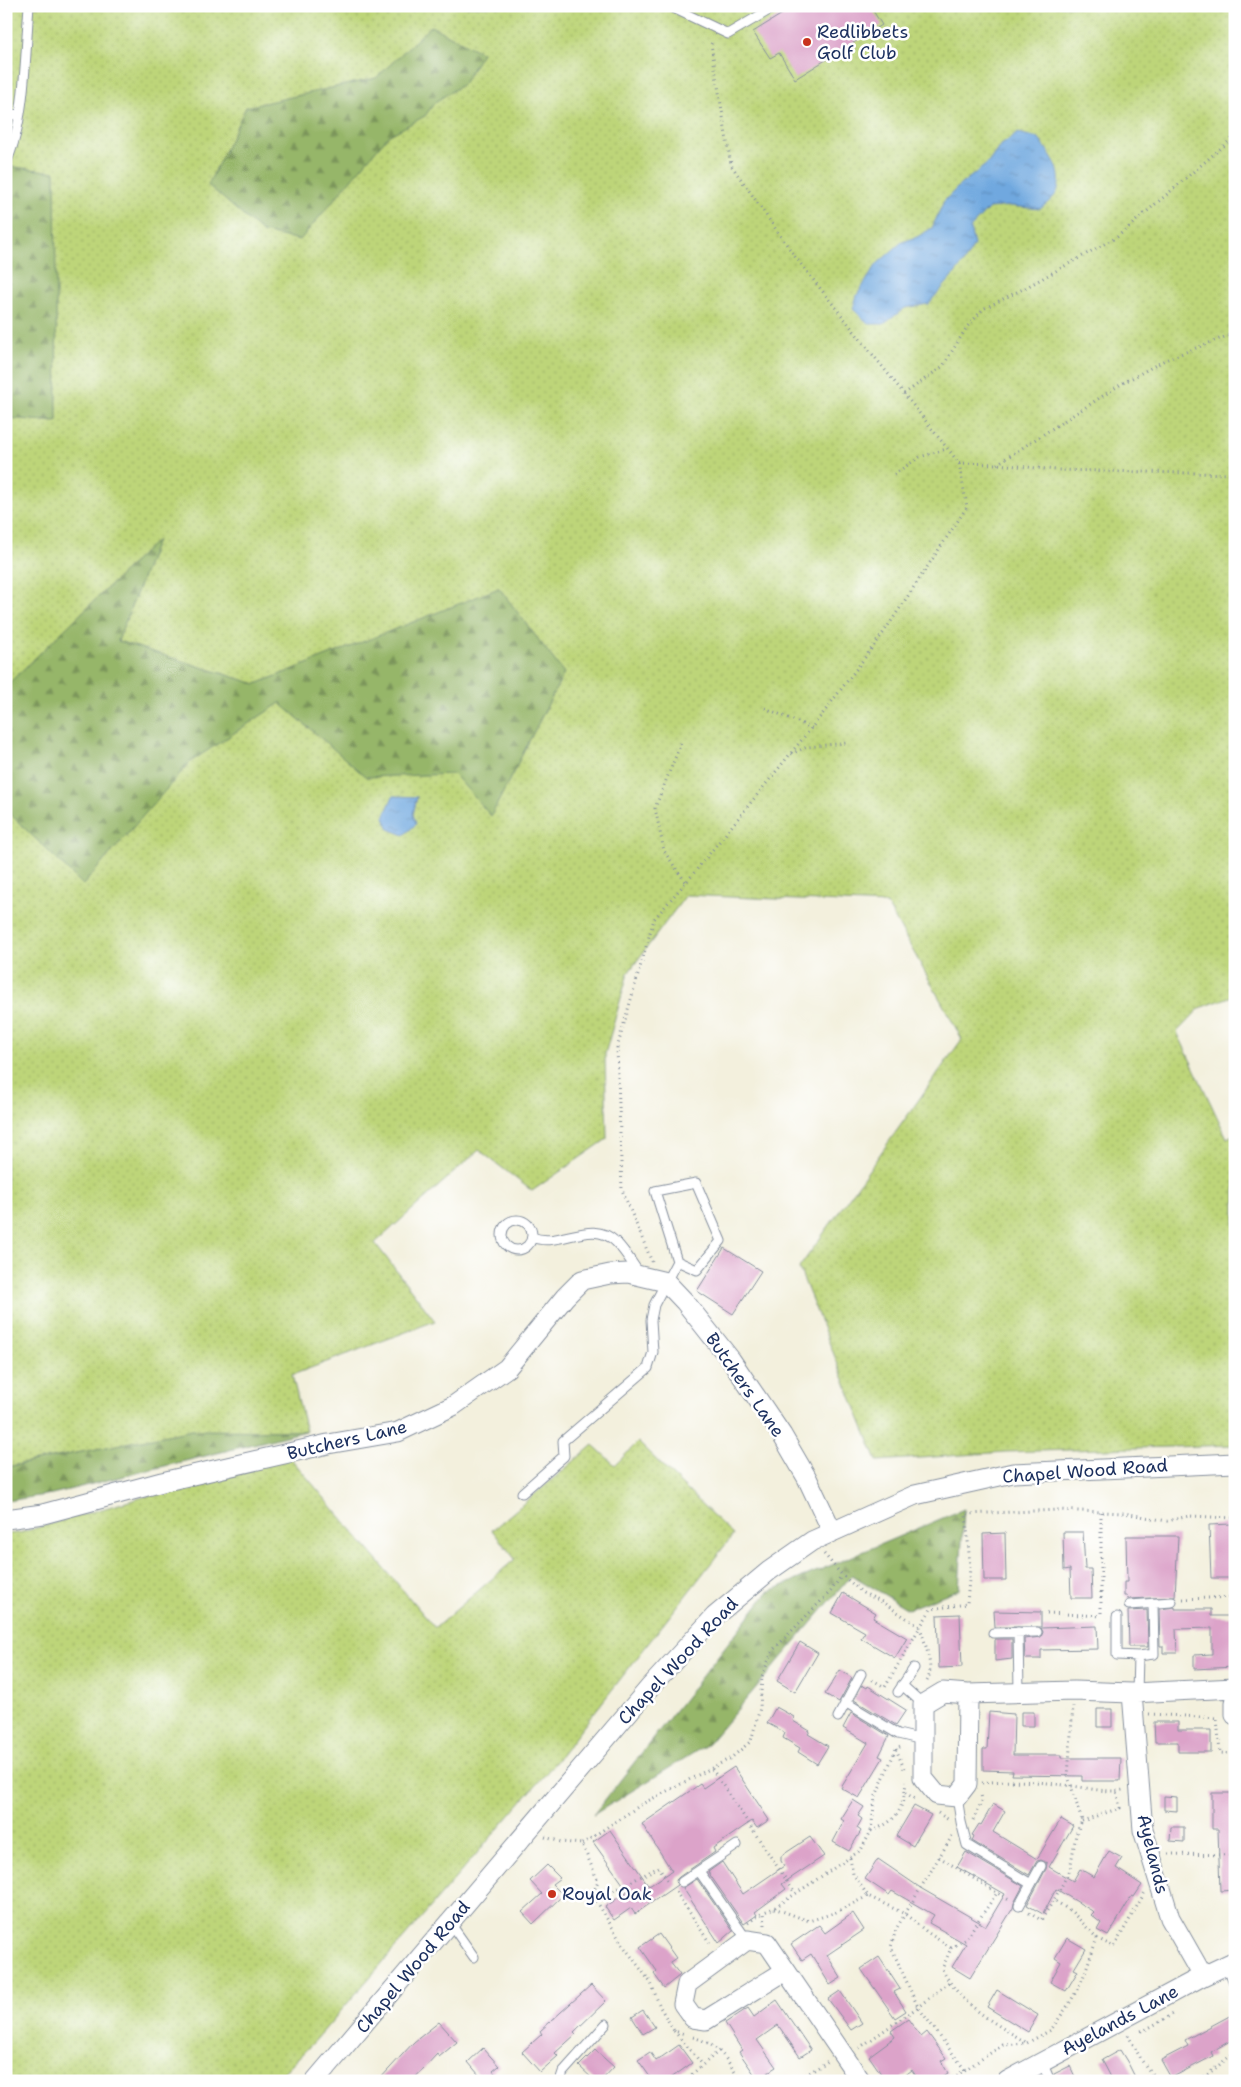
<svg xmlns="http://www.w3.org/2000/svg" width="1241" height="2087" font-family="'Shantell Sans',sans-serif">
	<defs>
		<pattern id="grass-dots" width="8" height="8" patternUnits="userSpaceOnUse" patternTransform="scale(1.25)"><rect width="8" height="8" fill="#bdd579"/><path d="M2 2h.1M6 6h.1" fill="none" stroke="#a2b76b" stroke-width="1.8" stroke-linecap="round"/></pattern>
		<pattern id="forest-firs" width="22" height="20" patternUnits="userSpaceOnUse" patternTransform="scale(1.25)"><rect width="22" height="20" fill="#96b669"/><path d="M5 1l3.5 6h-7zM16 11l3.5 6h-7z" fill="#7a945a"/></pattern>
		<pattern id="water-ripples" width="26" height="14" patternUnits="userSpaceOnUse" patternTransform="scale(1.25)"><rect width="26" height="14" fill="#70a8df"/><path d="M2 4q2-2 4 0t4 0M15 11q2-2 4 0t4 0" fill="none" stroke="#5b89b8"/></pattern>
	</defs>
	<rect width="100%" height="100%" fill="#fff"/>
	<filter id="ink" filterUnits="userSpaceOnUse"><feTurbulence type="fractalNoise" baseFrequency=".02" numOctaves="2"/><feDisplacementMap in="SourceGraphic" scale="10" xChannelSelector="R" yChannelSelector="G"/><feConvolveMatrix kernelMatrix="1 2 1 2 8 2 1 2 1" color-interpolation-filters="sRGB"/></filter>
	<filter id="wash" filterUnits="userSpaceOnUse"><feTurbulence type="fractalNoise" baseFrequency=".0096" numOctaves="4" result="noise"/><feDisplacementMap in="SourceGraphic" scale="20" xChannelSelector="R" yChannelSelector="G"/><feGaussianBlur stdDeviation="1.12" result="paint"/><feColorMatrix in="noise" values="0 0 0 0 0 0 0 0 0 0 0 0 0 0 0 0 0 1.4 0 .05"/><feComposite in="paint" operator="in"/></filter>
	<g filter="url(#wash)">
		<rect width="100%" height="100%" fill="#f3f0dd"/>
		<!-- grass -->
		<path fill="url(#grass-dots)" stroke="#6c826c" fill-rule="evenodd" d="M6,6h1229v989l-35,13 -23,24 50,106 8,-4v311l-230,7 -128,9 -78,-193 163,-229 -75,-135 -201,-9 -58,78 -23,81 2,85 -75,52 -53,-41 -104,93 60,78 -143,54 14,56h-114l-186,36zM393,796l24,1 -4,17z
			M638,1442l95,93 -179,229 -240,278 -39,39h-269v-547l13,-1 269,-78 147,173 80,-69 -23,-29 101,-85 22,20z"/>
		<!-- forest -->
		<path fill="url(#forest-firs)" stroke="#587264" d="M431,26l51,27 -19,31 -28,18 -10,14 -37,20 -88,104 -38,-8 -54,-47 38,-78 130,-29z
			M6,166l49,6 2,250 -51,-4z
			M157,540l-39,101 138,43 243,-96 65,85 -73,143 -37,-42 -88,3 -86,-74 -90,59 -107,123 -77,-75v-122l1,-3z
			M192,1430l114,1 -254,63 -46,7v-34z
			M964,1509l-5,80 -51,20 -56,-34 -144,169 -115,71 175,-223z"/>
		<!-- water -->
		<path fill="url(#water-ripples)" stroke="#466c9e" d="M1018,133l20,5c12,16 27,32 19,54 -3,6 -12,13 -17,17l-29,-3 -22,2 -19,20 4,17c-11,22 -30,41 -46,59l-23,4 -21,16h-15l-16,-15 4,-14 20,-31 25,-22 15,-5 15,-9 12,-27 16,-16 28,-22 12,-17z
			M393,796l24,1 -4,17 3,10 -12,11 -15,-6 -5,-12z"/>
		<g id="blocks">
			<!-- building -->
			<path fill="#dca3c9" d="M795,6h10l4,6 10,-6h51l12,19 -87,54 -16,-26 -9,5 -17,-26z
				M724,1248l37,23 -28,43 -36,-23z
				M1232,1524l2,54h-23l-2,-53z
				M1063,1532h20l2,37h6l1,29h-21l-1,-29 -6,1z
				M1005,1533l1,47h-22l-1,-46z
				M1126,1536h52l-3,61 -47,2 -1,-3h-3v-14h3z
				M843,1593l33,20 -3,5 34,20 -12,20 -34,-20 4,-6 -33,-19z
				M1175,1607v2h36v7h24v51l-41,2v-14l18,-1v-26l-36,1 1,24h-14v-7h-3l-1,-37z
				M1147,1610l1,37h-19l-1,-36z
				M994,1611l47,1v15h-46z
				M960,1614l2,53 -23,1 -2,-53z
				M1097,1626l1,23 -57,1v9h-16l-1,-20 17,-2 2,-5 -2,-4z
				M995,1639h17v20l-17,2z
				M800,1642l18,11 -23,39 -18,-11z
				M840,1670l12,8 -13,24 -14,-8z
				M862,1685l5,3 1,-2 38,24 -10,15 -42,-25z
				M776,1707l18,10 -1,4 17,10 -2,3 20,12 -11,18 -19,-12 2,-4 -17,-10 2,-5 -18,-10z
				M1097,1709h15v18h-15z
				M989,1712l25,2 -1,41h49v3h59l-1,23h-38v-5l-70,-1 1,-4 -30,-1v-21h4z
				M1021,1712h13v14h-13z
				M851,1713l38,23 -10,20 4,2 -24,40 -18,-10 27,-45 -25,-15z
				M1154,1722h24v8h33v22h-33v-10h-23z
				M734,1767l35,53 -12,8 -5,-7 -39,27 2,4 -36,25 -3,3 1,5 -42,29 -4,-6 -17,12 -9,-13 23,-16 -35,-49 17,-12 39,56 23,-15 -30,-47 58,-40 3,4z
				M1212,1793h20v36h3v61l-15,1 -2,-62h-6z
				M1164,1796l13,1v14l-13,-1z
				M853,1800l11,7 -6,9 4,3 -5,9 4,3 -12,20 -16,-9 11,-21 -3,-2z
				M993,1804l12,7 -12,21 44,27 24,-40 12,7 -24,41 24,14 7,-12 14,8 15,-26 13,7 -6,10 26,17 -8,12 -2,-1 -24,40 -11,-6 4,-7 -10,-8 3,-3 -38,-23 -13,25 -16,-9 19,-36 1,-6 -6,-3 -4,1 -8,14 -57,-34 2,-5 -2,-1 7,-11 2,1z
				M914,1806l17,9 -18,31 -17,-10z
				M1171,1827h13v15l-14,-1z
				M810,1837l14,19 -42,28 4,5 -31,23 2,3 -13,9 -36,-52 14,-10 21,32 41,-28 -3,-5v-5z
				M966,1852l57,34 -9,17 -1,5 -43,70 -18,-11 14,-23 -37,-21 5,-8 -42,-24 -3,4 -24,-16 13,-20 44,30 64,37 19,-32 -48,-27z
				M547,1865l13,13 -8,6 11,11 -30,29 -11,-12 20,-18 -12,-13z
				M697,1879l36,52 -14,12 -36,-55z
				M853,1913l11,17 -37,25 14,23 -11,7 -19,-31 -9,6 -11,-16 28,-19 6,8z
				M659,1934l17,24 -6,4 10,13 -16,13 -10,-14 3,-3 -17,-24z
				M1067,1938l19,11 -12,20 4,2 -12,20 -16,-9 11,-20 -6,-4z
				M879,1957l21,32 -6,3 12,19 -11,7 -34,-49z
				M591,1985l15,16 -32,31 2,2 -21,19 3,3 -18,16 -18,-20 20,-18 -2,-3z
				M997,1990l41,25 -10,17 -41,-25z
				M840,1991l22,32 -11,7 -23,-31z
				M777,2000l34,50 -11,7 -22,-32 -21,15 19,27 -8,5 6,9h-15l-20,-29 3,-2 -17,-27 23,-15 6,9z
				M643,2010l12,17 -12,7 -11,-17z
				M1235,2013v25l-24,14 2,4 -42,22 -10,-18 27,-14 -3,-6z
				M908,2019l13,18 6,-5 19,26 -5,3 7,12 -12,8h-17l-7,-11 -14,11h-12l-17,-25 26,-19 -4,-6z
				M439,2022l18,20 -18,15 -2,-3 -25,27h-34l36,-39z
				M679,2045l13,18 -25,18h-14l-15,-21 12,-8 6,9z
				M483,2048l16,18 -6,5 8,10h-17l-16,-19z
				M595,2050l19,17 -13,14h-6l-16,-15z
				M1120,2050l8,13 9,18h-24l-11,-21z
				M1070,2066l7,15h-21l-2,-7z"/>
		</g>
	</g>
	<g filter="url(#ink)">
		<use href="#blocks" fill-opacity="0" stroke="#87909e" stroke-width="1"/>
		<g fill="none" stroke-linecap="round" stroke-linejoin="round">
			<defs>
				<path id="lane" d="M669,6l59,28 48,-28
					M6,115l14,-1
					M6,163c20,-44 19,-108 23,-157
					M502 1235a15 15 0 1 1 30 0a15 15 0 1 1-30 0Z
					M532,1237c28,12 59,-20 84,5 9,9 16,21 23,31
					M522,1493l42,-37 -1,-15 85,-73 5,-16 -2,-32 3,-15 23,-44 -22,-70 41,-8 25,58 -24,29 -20,-9
					M1129,1605l43,-3
					M1117,1617v38l21,1
					M1018,1632l1,60
					M993,1633l44,-1
					M902,1685l21,19
					M898,1692l16,-24
					M1137,1693l1,-37 16,-2 -1,-51
					M845,1702l53,32 25,6
					M838,1717l23,-43
					M957,1797l4,25 6,23 64,39
					M699,1871l48,69
					M682,1882l55,-37
					M1019,1906l22,-40
					M450,1923l24,34
					M1227,1965l8,20
					M1042,2062l8,19
					M560,2081l3,-9 43,-48"/>
				<path id="street" d="M6,1519l37,-5 119,-32 166,-38 70,-12 55,-26 54,-38 58,-71 17,-17 28,-6 18,-1 38,9 19,20 46,58 51,75 25,43 25,53
					M1132,1693l103,-5
					M968,1694l-1,90 -10,13 -20,-2 -14,-17v-74l20,-12 25,2 106,-3 58,2 11,137 27,88 33,58
					M1235,1702v13
					M785,1971l-79,49 -13,-2 -10,-14 4,-20 60,-44 20,3 94,138
					M315,2081l335,-394 65,-71 54,-45 43,-30 103,-46 98,-22 222,-10
					M1007,2081l196,-105 32,-15"/>
			</defs>
			<!-- lane casing -->
			<use href="#lane" stroke="#87909e" stroke-width="11"/>
			<!-- street casing -->
			<use href="#street" stroke="#87909e" stroke-width="21"/>
			<!-- path -->
			<path stroke="#87909e" stroke-width="3" stroke-dasharray="1 4" stroke-linecap="butt" d="M904,394l39,-28 24,-39 16,-18 42,-21 92,-51 118,-101
				M959,463l38,1 59,6 179,4
				M997,464l126,-81 42,-23 70,-27
				M894,474l26,-17 26,-8
				M765,708l47,20
				M681,743l-26,65 9,43 22,32
				M791,754l16,-7 39,-4
				M652,1262l-30,-72 -5,-142 37,-129 39,-45 128,-158 63,-84 83,-125 -8,-44 -163,-205 -65,-93 -20,-121 2,-4
				M1101,1512v104
				M824,1554l18,21 21,18 16,7 41,27 -35,60 -14,-8
				M1183,1599l52,-2
				M1047,1613l54,3
				M927,1681c8,-13 -3,-40 -7,-54l11,-18 36,-5 3,-37 -4,-53 92,-4 66,3 43,8 22,-5 46,2
				M1149,1714l68,4 3,35 15,1
				M896,1749l9,22
				M712,1769l83,124
				M982,1783c30,-4 60,-1 90,3 17,2 34,7 51,4
				M905,1793l12,7
				M938,1813l11,7
				M973,1820l9,-19 -1,-7
				M1082,1821l38,-13 -4,-17
				M871,1831c27,-10 32,-21 35,-49
				M952,1836l-56,93 -5,18 27,60 47,63
				M545,1837l16,5 21,2 16,37 -5,12 3,7 26,44 29,39 9,24 14,24 11,3
				M582,1844l60,-40 89,-46 20,-17 9,-33 2,-32 11,-26 58,-59 11,-16
				M1168,1854l67,1
				M939,1857l70,43
				M850,1858l3,16 15,22 37,18 22,18 24,16 -9,21c18,35 51,54 84,73
				M676,1892l35,53
				M596,1900l63,-33 10,16
				M774,1908l35,13 25,-8 34,-17
				M1029,1913l12,7 13,-20
				M748,1923l16,-11
				M765,1925l-1,-13 10,-4 87,-58 10,-19 4,-33 21,-49 4,-2
				M1097,1938l17,9 31,-55
				M951,1948l14,-8 32,-47
				M674,2031l29,34
				M1141,2031l4,-1 30,-17
				M1128,2035l14,26 15,20
				M693,2037c28,9 32,21 48,44
				M859,2048l59,-41 31,-25
				M1207,2075l3,6
				M684,2081l36,-31
				M797,2081l31,-20
				M948,2081l55,-36 24,-2 24,-13 20,-29 12,-23 14,-40 -25,-26 -18,-12 16,-30 6,-36 6,-13 -14,-45 5,-70
				M1194,2081l13,-6 28,-23"/>
			<!-- lane -->
			<use href="#lane" stroke="#fff" stroke-width="9"/>
			<!-- street -->
			<use href="#street" stroke="#fff" stroke-width="19"/>
		</g>
	</g>
	<!-- markers -->
	<g fill="#c8321e" stroke="#fff" stroke-width="2">
		<circle cx="807" cy="42" r="5"/>
		<circle cx="552" cy="1894" r="5"/>
	</g>
	<g text-anchor="middle" dominant-baseline="central" stroke-width="5" stroke-linejoin="round" paint-order="stroke">
		<!-- poi labels -->
		<g font-size="18" fill="#1b2f5e" stroke="#fff" text-anchor="start">
			<text x="817" y="32">Redlibbets<tspan x="817" dy="21">Golf Club</tspan></text>
			<text x="562" y="1894">Royal Oak</text>
		</g>
		<!-- street labels -->
		<g font-size="18" fill="#1b2f5e" stroke="#fff">
			<text transform="translate(745 1385) rotate(55)">Butchers Lane</text>
			<text transform="translate(347 1440) rotate(-13)">Butchers Lane</text>
			<text transform="translate(1085 1471) rotate(-4)">Chapel Wood Road</text>
			<text transform="translate(678 1661) rotate(-47)">Chapel Wood Road</text>
			<text transform="translate(1153 1854) rotate(76)">Ayelands</text>
			<text transform="translate(413 1967) rotate(-50)">Chapel Wood Road</text>
			<text transform="translate(1120 2020) rotate(-28)">Ayelands Lane</text>
		</g>
	</g>
	<!-- margin -->
	<rect width="1241" height="2087" fill="none" stroke="#fff" stroke-width="25"/>
</svg>
